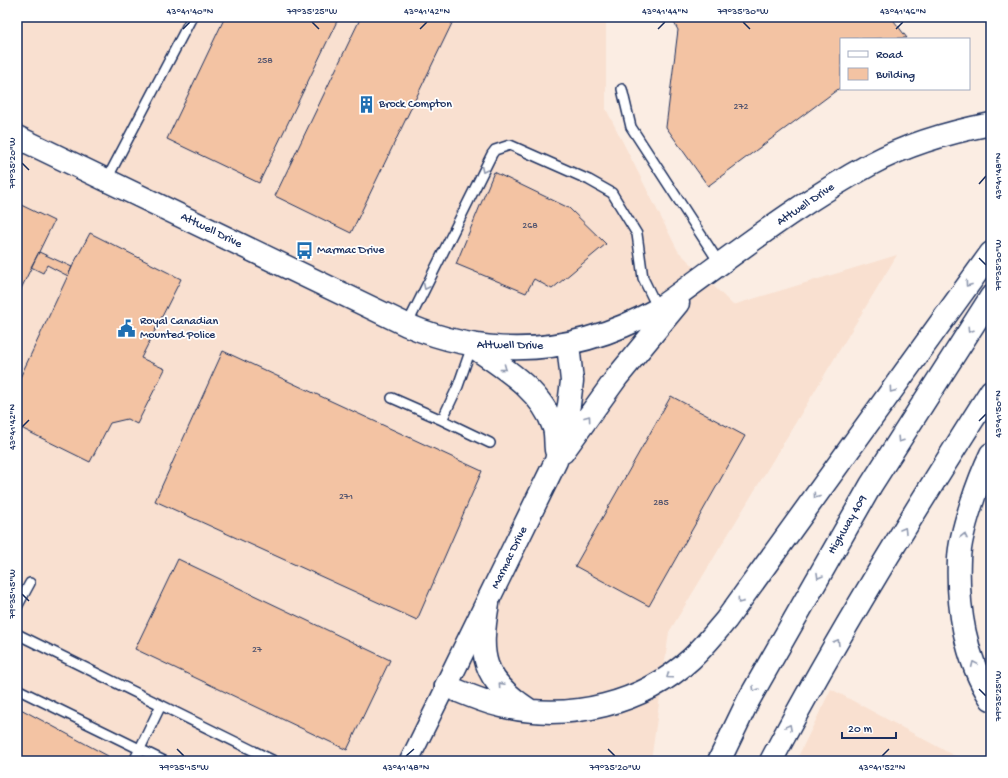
<svg xmlns="http://www.w3.org/2000/svg" width="1008" height="778" font-family="'Gochi Hand',sans-serif">
	<rect width="100%" height="100%" fill="#fbede3"/>
	<filter id="ink" filterUnits="userSpaceOnUse"><feTurbulence type="fractalNoise" baseFrequency=".025" numOctaves="2"/><feDisplacementMap in="SourceGraphic" scale="8" xChannelSelector="R" yChannelSelector="G"/><feConvolveMatrix kernelMatrix="1 2 1 2 8 2 1 2 1" color-interpolation-filters="sRGB"/></filter>
	<g filter="url(#ink)">
		<!-- built -->
		<path fill="#f9e0d0" d="M17,17h589v92l72,142 55,54 164,-50 -228,377 -18,129h-634z
			M831,689l133,72h-168z"/>
		<!-- building -->
		<path fill="#f3c3a3" stroke="#1b2f5e" d="M225,17h114l-80,166 -92,-44z
			M361,17h94l-104,216 -76,-37z
			M671,17h220l16,21 -66,1v48l-133,99 -42,-59 12,-97z
			M494,172l75,36 37,36 -54,45 -18,-10 -8,14 -70,-29z
			M17,203l37,18 -37,76z
			M90,233l91,46 -40,79 24,11 -28,55 -10,-5 -17,4 -20,39 -73,-36 2,-28h-2v-14l55,-117z
			M39,252l33,15 -4,9 -21,-11 -4,8 -12,-6z
			M223,351l259,120 -65,149 -262,-119z
			M671,396l74,40 -96,170 -74,-40z
			M178,559l212,101 -43,90 -212,-101z
			M17,707l91,49 -2,5h-89z"/>
		<g fill="none" stroke-linecap="round" stroke-linejoin="round">
			<defs>
				<path id="service" d="M622,89l9,38 89,137
					M107,179l85,-162
					M407,325l85,-171 3,-4 15,-5 79,35 23,13 25,41 6,44 15,31
					M472,346l-14,40 -16,34 48,23
					M392,398l50,22
					M17,607l13,-24
					M17,634l257,127
					M17,689l147,72
					M134,761l27,-56"/>
				<path id="minor" d="M409,761l37,-75"/>
				<path id="tertiary" d="M17,137l390,188c86,36 169,30 251,-16 69,-49 137,-104 213,-145 37,-20 79,-32 120,-40
					M472,346c30,21 70,44 82,82 2,7 1,15 2,22
					M563,452l54,-75 61,-74
					M446,686l110,-225 13,-56 3,-24 -4,-37"/>
				<path id="motorway" d="M991,454c-12,25 -31,78 -32,105 -2,47 6,100 32,140
					M488,603c-9,53 -7,75 41,107
					M446,686c20,8 39,17 60,21 65,14 136,-3 185,-48 13,-12 24,-26 35,-39l265,-367
					M719,761l29,-60 123,-216 120,-188
					M771,761c67,-127 143,-249 220,-370"/>
			</defs>
			<!-- service casing -->
			<use href="#service" stroke="#1b2f5e" stroke-width="12"/>
			<!-- minor casing -->
			<use href="#minor" stroke="#1b2f5e" stroke-width="21"/>
			<!-- tertiary casing -->
			<use href="#tertiary" stroke="#1b2f5e" stroke-width="25"/>
			<!-- motorway casing -->
			<use href="#motorway" stroke="#1b2f5e" stroke-width="25"/>
			<!-- service -->
			<use href="#service" stroke="#fff" stroke-width="9"/>
			<!-- minor -->
			<use href="#minor" stroke="#fff" stroke-width="18"/>
			<!-- tertiary -->
			<use href="#tertiary" stroke="#fff" stroke-width="22"/>
			<!-- motorway -->
			<use href="#motorway" stroke="#fff" stroke-width="22"/>
		</g>
		<!-- one-way arrows -->
		<defs><path id="oneway-chevron" d="M-2-3.5L2.5 0L-2 3.5" fill="none" stroke-width="1.6" stroke-linecap="round" stroke-linejoin="round"/></defs>
		<g stroke="#8d97ae">
			<use href="#oneway-chevron" transform="translate(484 170) rotate(116)"/>
			<use href="#oneway-chevron" transform="translate(968 284) rotate(126)"/>
			<use href="#oneway-chevron" transform="translate(426 287) rotate(116)"/>
			<use href="#oneway-chevron" transform="translate(970 330) rotate(123)"/>
			<use href="#oneway-chevron" transform="translate(504 368) rotate(36)"/>
			<use href="#oneway-chevron" transform="translate(892 390) rotate(126)"/>
			<use href="#oneway-chevron" transform="translate(588 418) rotate(-54)"/>
			<use href="#oneway-chevron" transform="translate(900 440) rotate(123)"/>
			<use href="#oneway-chevron" transform="translate(816 496) rotate(126)"/>
			<use href="#oneway-chevron" transform="translate(904 530) rotate(-59)"/>
			<use href="#oneway-chevron" transform="translate(964 536) rotate(-78)"/>
			<use href="#oneway-chevron" transform="translate(819 576) rotate(120)"/>
			<use href="#oneway-chevron" transform="translate(740 601) rotate(126)"/>
			<use href="#oneway-chevron" transform="translate(837 642) rotate(-59)"/>
			<use href="#oneway-chevron" transform="translate(974 664) rotate(-114)"/>
			<use href="#oneway-chevron" transform="translate(669 676) rotate(145)"/>
			<use href="#oneway-chevron" transform="translate(501 685) rotate(-131)"/>
			<use href="#oneway-chevron" transform="translate(755 689) rotate(120)"/>
			<use href="#oneway-chevron" transform="translate(789 727) rotate(-62)"/>
		</g>
	</g>
	<!-- ticks -->
	<path fill="none" stroke="#1b2f5e" stroke-width="1.5" d="M312,22l7,7M743,22l7,7M183,29l7,-7M420,29l7,-7M658,29l7,-7M896,29l7,-7M22,163l7,7M979,184l7,-8M979,258l7,7M979,421l7,-7M22,427l7,-7M22,594l7,7M979,689l7,7M177,749l7,7M608,749l7,7M406,756l8,-7M882,756l7,-7"/>
	<!-- icons -->
	<defs>
		<symbol id="building-bare" viewBox="-9 -9 18 18"><path d="M-4-6H4V6H1V3H-1V6H-4ZM-2.5-4.3h1.7v1.8h-1.7ZM.8-4.3h1.7v1.8H.8ZM-2.5-1h1.7V.8h-1.7ZM.8-1h1.7V.8H.8Z" fill="#1f6fb2" stroke="#fff" stroke-width="2.5" paint-order="stroke"/></symbol>
		<symbol id="bus-bare" viewBox="-9 -9 18 18"><path d="M-5-6H5V4H4V6H2V4H-2V6H-4V4H-5ZM-3.5-4V0h7V-4ZM-3.5 1.2v1.5H-2V1.2ZM2 1.2v1.5H3.5V1.2Z" fill="#1f6fb2" stroke="#fff" stroke-width="2.5" paint-order="stroke"/></symbol>
		<symbol id="civic-bare" viewBox="-9 -9 18 18"><path d="M-.6-6.5H3V-4.5H.6V-3L4-1V1h2V6H-6V1h2V-1L-.6-3ZM-1.2 2.5V6h2.4V2.5Z" fill="#1f6fb2" stroke="#fff" stroke-width="2.5" paint-order="stroke"/></symbol>
	</defs>
	<g fill-rule="evenodd">
		<use href="#building-bare" x="354" y="92" width="25" height="25"/>
		<use href="#bus-bare" x="292" y="238" width="25" height="25"/>
		<use href="#civic-bare" x="114" y="316" width="25" height="25"/>
	</g>
	<g text-anchor="middle" dominant-baseline="central" stroke-width="3.5" stroke-linejoin="round" paint-order="stroke">
		<!-- number labels -->
		<g font-size="10" fill="#51546f">
			<text x="265" y="61">258</text>
			<text x="741" y="107">272</text>
			<text x="530" y="226">268</text>
			<text x="346" y="497">271</text>
			<text x="661" y="503">285</text>
			<text x="257" y="650">27</text>
		</g>
		<!-- poi labels -->
		<g font-size="12" fill="#1b2f5e" stroke="#fff" text-anchor="start">
			<text x="379" y="105">Brock Compton</text>
			<text x="317" y="251">Marmac Drive</text>
			<text x="140" y="322">Royal Canadian<tspan x="140" dy="14">Mounted Police</tspan></text>
		</g>
		<!-- street labels -->
		<g font-size="12" fill="#1b2f5e" stroke="#fff">
			<text transform="translate(806 205) rotate(-34)">Attwell Drive</text>
			<text transform="translate(211 231) rotate(26)">Attwell Drive</text>
			<text transform="translate(510 346) rotate(1)">Attwell Drive</text>
			<text transform="translate(848 525) rotate(-60)">Highway 409</text>
			<text transform="translate(510 558) rotate(-64)">Marmac Drive</text>
		</g>
	</g>
	<!-- margin -->
	<rect width="1008" height="778" fill="none" stroke="#fff" stroke-width="44"/>
	<!-- legend -->
	<rect x="840" y="38" width="130" height="52" fill="#ffffff" stroke="#a4acbf"/>
	<rect x="848" y="51" width="20" height="6" fill="#ffffff" stroke="#a4acbf"/>
	<text x="876" y="58" font-size="12" fill="#1b2f5e">Road</text>
	<rect x="848" y="68" width="20" height="12" fill="#f3c3a3" stroke="#a4acbf"/>
	<text x="876" y="78" font-size="12" fill="#1b2f5e">Building</text>
	<!-- scale -->
	<path d="M842 732v6h54v-6" fill="none" stroke="#1b2f5e" stroke-width="2"/>
	<text x="848" y="732" font-size="12" fill="#1b2f5e" stroke="#ffffff" stroke-width="3" paint-order="stroke">20 m</text>
	<rect x="22" y="22" width="964" height="734" fill="none" stroke="#1b2f5e" stroke-width="1.5"/>
	<g font-size="10" text-anchor="middle" fill="#1b2f5e">
		<text x="190" y="14">43°41'40"N</text>
		<text x="312" y="14">79°35'25"W</text>
		<text x="427" y="14">43°41'42"N</text>
		<text x="665" y="14">43°41'44"N</text>
		<text x="743" y="14">79°35'30"W</text>
		<text x="903" y="14">43°41'46"N</text>
		<text transform="translate(11 163) rotate(-90)" y="4">79°35'20"W</text>
		<text transform="translate(997 176) rotate(-90)" y="4">43°41'48"N</text>
		<text transform="translate(997 265) rotate(-90)" y="4">79°35'30"W</text>
		<text transform="translate(997 414) rotate(-90)" y="4">43°41'50"N</text>
		<text transform="translate(11 427) rotate(-90)" y="4">43°41'42"N</text>
		<text transform="translate(11 594) rotate(-90)" y="4">79°35'15"W</text>
		<text transform="translate(997 696) rotate(-90)" y="4">79°35'25"W</text>
		<text x="184" y="770">79°35'15"W</text>
		<text x="406" y="770">43°41'48"N</text>
		<text x="615" y="770">79°35'20"W</text>
		<text x="882" y="770">43°41'52"N</text>
	</g>
</svg>
